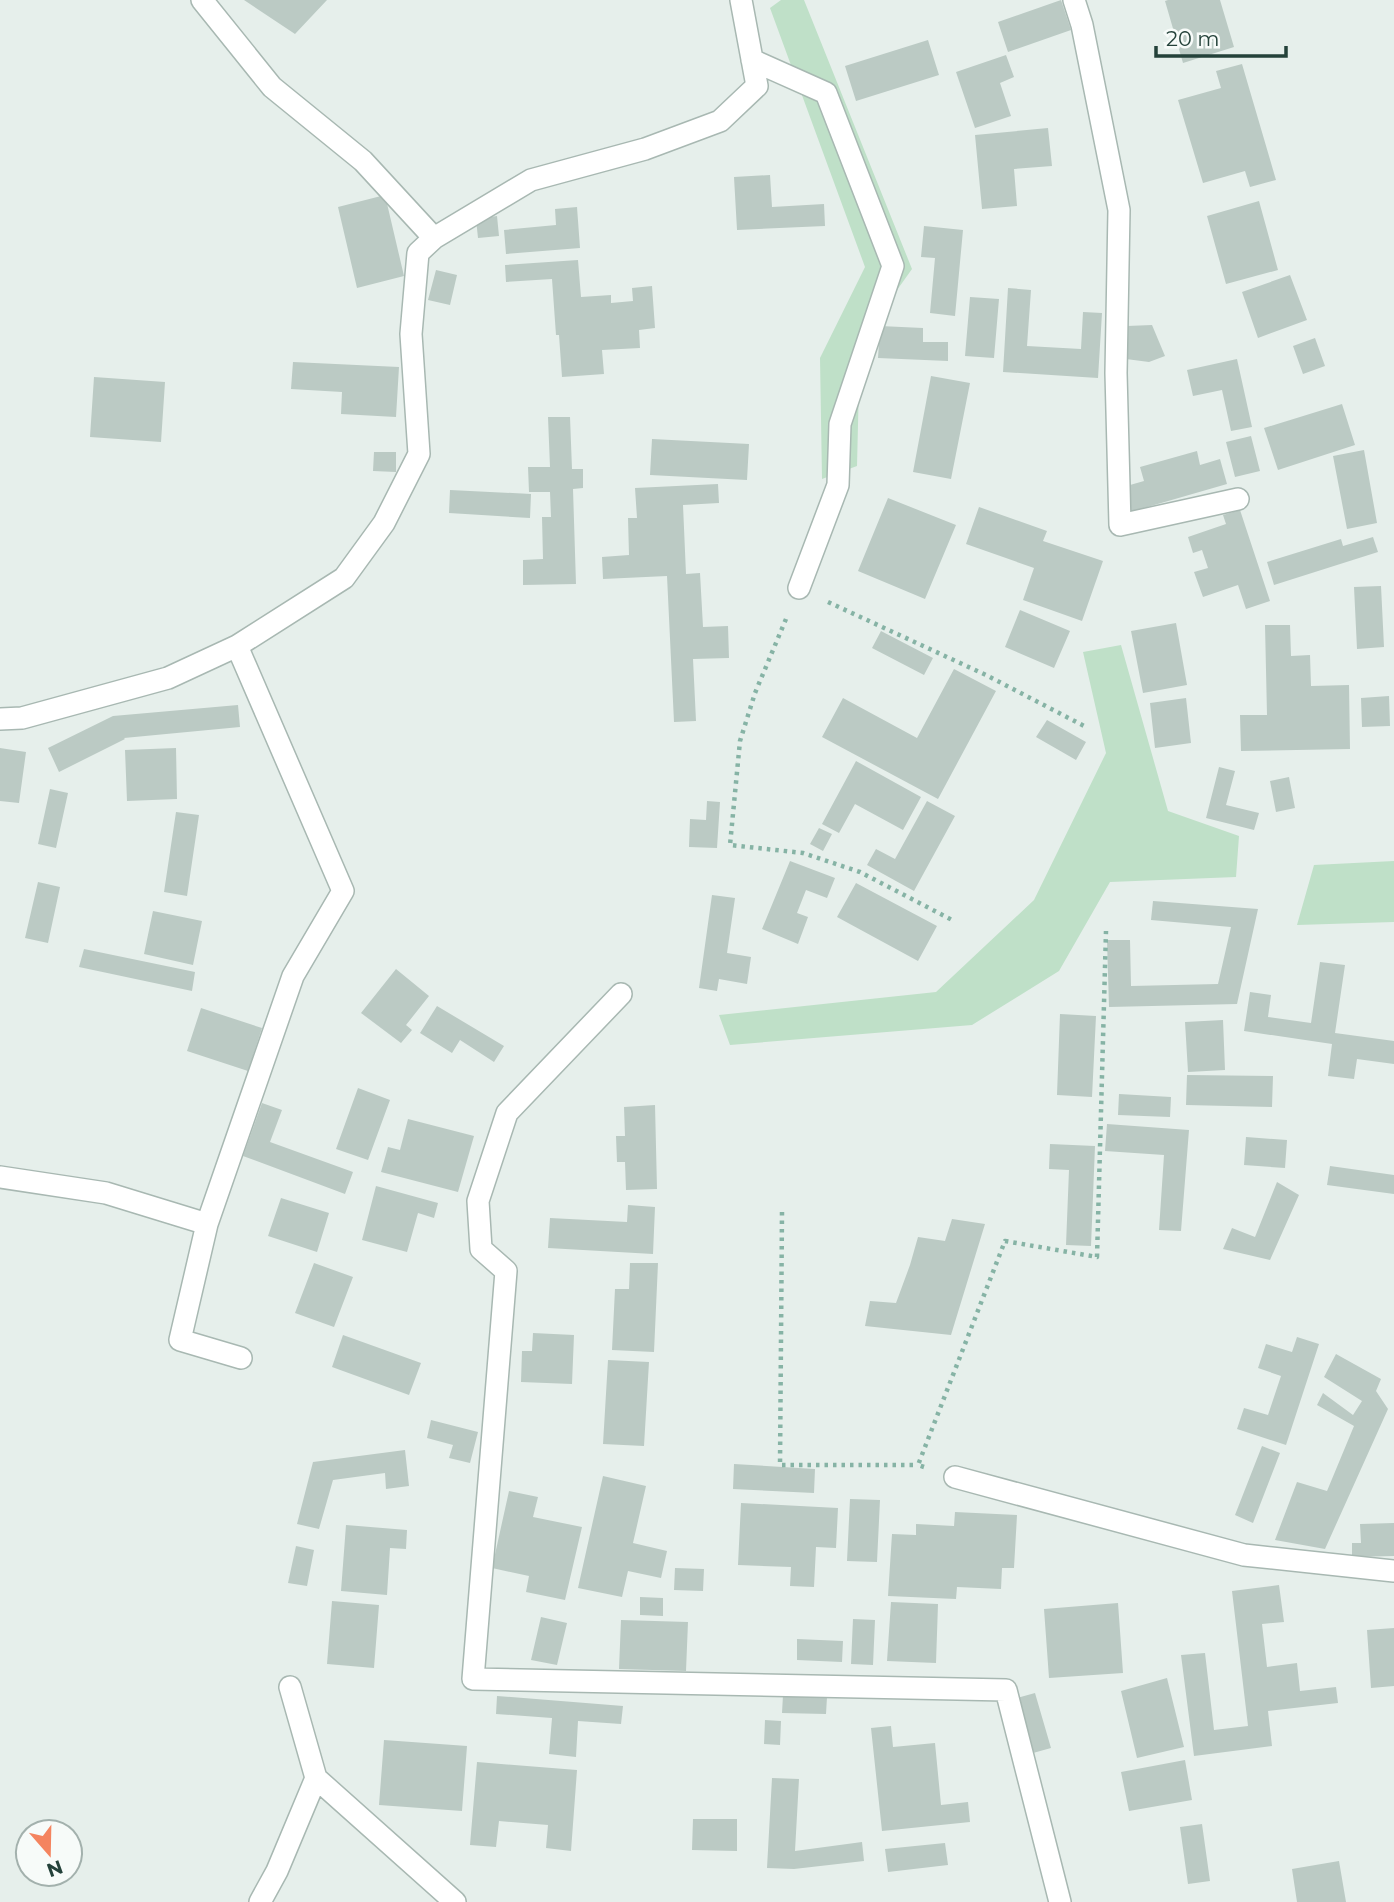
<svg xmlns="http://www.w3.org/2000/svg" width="1394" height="1902" font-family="Montserrat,sans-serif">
	<rect width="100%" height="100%" fill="#e6efeb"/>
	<!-- green -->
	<path fill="#bfe0c8" d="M781,0h23l108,269 -52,73 -3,124 -35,13 -2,-121 45,-91 -95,-259z
		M1121,645l47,166 71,25 -3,41 -126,5 -51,89 -87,54 -242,20 -11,-30 217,-23 98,-92 72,-147 -23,-101z
		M1394,861v61l-97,3 17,-60z"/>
	<!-- building -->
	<path fill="#bbcac4" d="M244,0h83l-32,34z
		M1061,0l10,30 -63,22 -10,-30z
		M1168,0h52l14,47 -51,16 -18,-62z
		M928,40l11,35 -83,26 -11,-35z
		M1006,55l8,22 -14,6 11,33 -36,12 -19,-56z
		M1242,64l34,116 -26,7 -5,-16 -42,12 -25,-83 43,-12 -5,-17z
		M1048,128l4,38 -38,3 3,37 -35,3 -7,-74z
		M770,175l2,32 52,-3 1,22 -88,4 -3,-53z
		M385,195l19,81 -47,12 -19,-81z
		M1259,201l19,69 -52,14 -19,-68z
		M577,207l3,41 -74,6 -2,-24 52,-5 -1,-16z
		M497,216l2,20 -21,2 -2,-19z
		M924,226l39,4 -8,86 -25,-3 5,-55 -14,-1z
		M578,260l3,37 30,-2v8l22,-2 -1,-13 20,-2 3,42 -16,2 1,18 -38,2 2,24 -42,3 -3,-42h-3l-4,-56 -46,3 -1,-17z
		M436,270l21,5 -7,30 -22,-5z
		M1290,275l17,45 -49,18 -16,-46z
		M1008,288l23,2 -4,56 54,3 2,-37 19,1 -4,65 -95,-6z
		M970,297l29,2 -5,59 -29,-2z
		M1152,325l13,31 -16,6 -23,-3 1,-33z
		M880,326l43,2v14h25v19l-70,-3z
		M1315,338l10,28 -22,8 -10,-28z
		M1237,359l15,68 -21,4 -9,-41 -29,6 -6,-26z
		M293,362l106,5 -3,50 -55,-3 1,-22 -51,-3z
		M931,376l39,7 -19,96 -38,-7z
		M94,377l71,5 -4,60 -71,-5z
		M1342,404l13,41 -77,25 -14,-42z
		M548,417h22l2,52h11v19l-10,1 3,95 -53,1v-25l20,-1 -1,-42h9l-1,-25h-21l-1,-25h22z
		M1251,436l9,35 -25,6 -9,-35z
		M652,439l97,5 -2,36 -97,-5z
		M1364,450l13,73 -30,6 -14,-73z
		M1197,451l3,14 20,-6 7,25 -97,28 -7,-25 21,-6 -4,-14z
		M374,452h22v20l-23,-1z
		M718,484l1,19 -36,2 3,69 14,-1 3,54 25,-1 1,32 -36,1 3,62 -22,1 -7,-146 -64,3 -1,-22 27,-2 -1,-37h9l-2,-30z
		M450,490l81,4 -1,24 -81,-5z
		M888,498l68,27 -31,74 -67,-28z
		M979,507l68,24 -4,10 60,20 -21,60 -59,-21 11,-32 -68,-24z
		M1240,510l30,91 -24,8 -8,-24 -35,12 -9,-25 14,-4 -6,-18 -9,3 -5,-16 38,-13 -3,-9z
		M1373,537l5,15 -104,33 -7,-23 74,-23 2,7z
		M1381,586l3,61 -27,2 -3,-62z
		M1020,610l50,21 -16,37 -49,-21z
		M1176,623l11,62 -44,8 -12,-62z
		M1265,625h25l1,31 19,-1 1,31 38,-1 1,64 -109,2 -1,-36h27z
		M881,631l52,27 -9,17 -52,-27z
		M954,669l42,22 -58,108 -116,-62 21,-39 74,40z
		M1389,696l1,30 -28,1 -1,-29z
		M1186,698l5,45 -36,5 -5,-45z
		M238,705l2,22 -116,11 1,1 -66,33 -11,-24 65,-32z
		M1047,720l39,22 -10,18 -40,-23z
		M0,748l26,4 -7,51 -19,-2z
		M176,748l1,51 -50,2 -2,-51z
		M856,761l65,36 -18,33 -48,-26 -16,29 -17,-9z
		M1219,767l16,4 -9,34 33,8 -5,17 -48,-12z
		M1289,777l6,31 -19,4 -6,-31z
		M50,789l18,4 -12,55 -18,-4z
		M707,801l13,1 -3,46 -28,-1 1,-28 16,1z
		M927,801l28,15 -41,75 -47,-26 9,-16 19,10z
		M176,812l23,3 -12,81 -23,-4z
		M819,828l13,6 -9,17 -13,-7z
		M790,861l45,17 -8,20 -21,-8 -9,23 11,4 -10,27 -36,-15z
		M38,882l22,5 -12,56 -23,-5z
		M856,883l81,43 -19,35 -81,-44z
		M712,895l23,3 -8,55 24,4 -4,27 -28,-5 -2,12 -18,-3z
		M1153,901l105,8 -21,95 -128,3 -2,-67h23l1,46 87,-2 13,-57 -80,-7z
		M153,911l49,10 -9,44 -49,-11z
		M84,949l111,23 -3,19 -113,-24z
		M1320,962l25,3 -10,68 59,8v23l-37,-5 -3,20 -26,-3 4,-32 -88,-13 6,-39 21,3 -3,22 43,6z
		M396,969l33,27 -23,29 6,5 -11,13 -40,-30z
		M437,1006l67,40 -10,16 -34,-22 -8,13 -32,-20z
		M201,1008l61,20 -14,43 -61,-20z
		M1060,1014l36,2 -4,81 -35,-2z
		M1223,1020l2,50 -37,2 -3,-50z
		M1187,1075l86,1 -1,31 -86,-2z
		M358,1088l32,12 -22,60 -32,-11z
		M1119,1094l52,3 -1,20 -52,-2z
		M262,1103l20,7 -12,32 83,30 -8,22 -102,-38z
		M655,1105l2,84 -31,1 -1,-28h-8l-1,-26h9l-1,-29z
		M408,1119l66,17 -16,56 -77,-20 7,-25 12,3z
		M1107,1124l82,6 -8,101 -22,-1 5,-75 -59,-4z
		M1246,1137l41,3 -2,28 -41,-3z
		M1050,1144l45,2 -4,100 -25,-1 3,-75 -20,-1z
		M1330,1166l64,9v19l-67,-9z
		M1277,1182l22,13 -29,65 -47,-11 9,-21 23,9z
		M376,1186l62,17 -4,15 -16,-5 -11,39 -45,-12z
		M281,1198l48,15 -12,39 -49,-16z
		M628,1205l27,2 -2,47 -105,-6 2,-30 77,4z
		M952,1219l33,5 -34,111 -86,-9 5,-25 26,2 14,-38 8,-28 27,4z
		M314,1263l39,14 -19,50 -39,-14z
		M630,1263h28l-4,89 -42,-2 3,-61h14z
		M533,1333l41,2 -2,49 -51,-2 1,-31h10z
		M343,1335l78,28 -12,32 -77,-28z
		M1297,1337l22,7 -33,101 -49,-16 7,-21 24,7 13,-39 -23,-8 8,-24 26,8z
		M1336,1354l45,25 -5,12 12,18 -63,140 -50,-9 22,-58 30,9 27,-65 -37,-21 6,-12 30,22 9,-14 -38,-24z
		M608,1360l41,2 -5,84 -41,-2z
		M431,1420l47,12 -8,31 -21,-5 4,-13 -26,-7z
		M1262,1446l18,7 -27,70 -18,-8z
		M405,1450l4,36 -23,3 -1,-16 -52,7 -14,49 -22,-5 16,-62z
		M734,1464l81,5 -1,24 -81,-4z
		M603,1476l43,10 -13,57 34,8 -6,27 -33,-7 -6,26 -44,-9z
		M509,1491l29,6 -5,20 49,10 -17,73 -39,-8 3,-16 -37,-8z
		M850,1499l30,1 -3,62 -30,-1z
		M741,1503l97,5 -2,40 -20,-1 -2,40 -24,-1 1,-19 -53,-2z
		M955,1512l62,3 -3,53h-12l-1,21 -44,-2 -1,12 -68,-3 4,-62 24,1v-11l38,2z
		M1394,1523v33l-42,1v-14h9l-1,-19z
		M346,1525l61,5 -1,19 -16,-1 -3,47 -46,-4z
		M296,1546l18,4 -7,36 -19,-3z
		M675,1568l29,1 -1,22 -29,-1z
		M1279,1585l5,37 -22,2 5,43 30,-4 3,28 36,-4 2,16 -70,8 4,35 -78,10 -13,-101 24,-2 9,77 34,-4 -16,-135z
		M640,1597l23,1v18l-23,-1z
		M332,1601l47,4 -5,63 -47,-4z
		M891,1602l47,2 -2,59 -49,-2z
		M1118,1603l5,70 -74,5 -5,-69z
		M541,1617l26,6 -10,42 -26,-5z
		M853,1619l22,1 -2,45 -22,-1z
		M621,1620l67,2 -2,49 -67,-2z
		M1394,1628v58l-23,2 -4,-58z
		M797,1639l46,2 -1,21 -45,-2z
		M1167,1678l17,69 -47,11 -16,-67z
		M1035,1693l16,55 -18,5 -16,-55z
		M783,1695l44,2 -1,17 -44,-1z
		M497,1696l126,10 -2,18 -43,-3 -2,36 -27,-3 3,-36 -56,-4z
		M765,1720l16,1 -1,24 -16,-1z
		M891,1726l2,21 42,-4 6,62 27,-3 2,20 -88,9 -11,-103z
		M384,1740l83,6 -5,65 -83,-6z
		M1185,1760l7,40 -63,11 -8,-39z
		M477,1762l100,8 -6,81 -25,-3 2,-23 -49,-4 -3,26 -26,-2z
		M772,1778l27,1 -4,72 67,-9 2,19 -70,8 -27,-1z
		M693,1819h44v32l-45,-1z
		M1202,1824l8,57 -22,3 -8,-57z
		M945,1843l3,22 -60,7 -3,-23z
		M1339,1861l7,41h-49l-5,-33z"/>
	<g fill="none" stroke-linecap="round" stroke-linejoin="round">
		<defs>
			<path id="minor" d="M202,0l70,87 91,74 71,77
				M1074,0l8,25 37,185 -3,163 4,152 118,-26
				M752,60l74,33 67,173 -53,158 -2,61 -39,103
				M237,646l106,245 -50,85 -86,248 -27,116 61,18
				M0,719l22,-1 146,-40 69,-32 107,-68 40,-55 35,-69 -8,-120 7,-81 16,-15 97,-58 114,-31 75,-28 37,-35 -16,-86
				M621,994l-114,119 -29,88 3,48 25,22 -33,408 533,11 54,212
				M0,1177l106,16 101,31
				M955,1477l289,78 150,16
				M316,1778l139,124
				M260,1902l17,-31 39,-93 -26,-91"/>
		</defs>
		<!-- minor casing -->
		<use href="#minor" stroke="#a8b8b2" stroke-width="24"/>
		<!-- path -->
		<path stroke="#86b3a5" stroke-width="4.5" stroke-dasharray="3.5 5" stroke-linecap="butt" d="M828,602l158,73 100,52
			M786,619l-31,74 -15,48 -10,104 73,8 57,19 94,49
			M782,1212l-2,253h138
			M924,1467l-6,-2 87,-224 92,16 9,-326"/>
		<!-- minor -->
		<use href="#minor" stroke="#fff" stroke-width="21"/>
	</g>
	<!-- north arrow -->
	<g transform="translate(49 1853) rotate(160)"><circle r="33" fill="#f7fbf9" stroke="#a3b1ad" stroke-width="2"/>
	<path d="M0-5L12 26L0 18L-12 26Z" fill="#f4845f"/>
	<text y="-10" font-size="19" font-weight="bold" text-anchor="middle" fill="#24423a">N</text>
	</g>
	<!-- scale -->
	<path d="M1156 46v10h130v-10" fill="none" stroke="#24423a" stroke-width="3.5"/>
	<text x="1166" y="46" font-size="21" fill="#24423a" stroke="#f7fbf9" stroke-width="5" paint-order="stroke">20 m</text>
</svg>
